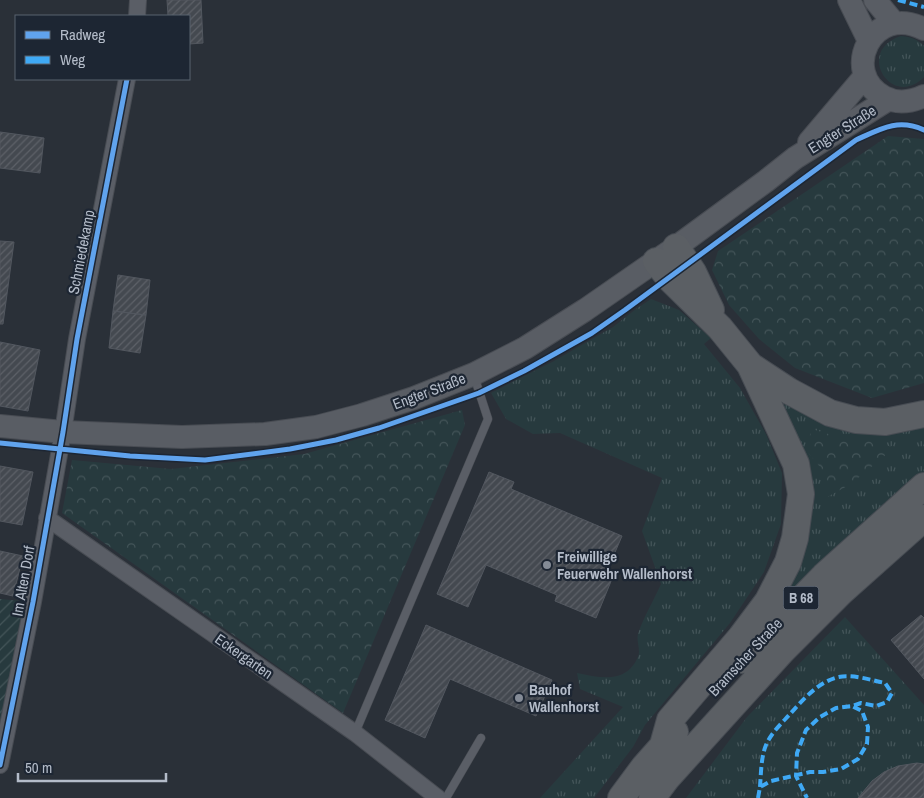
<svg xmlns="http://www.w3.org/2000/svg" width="924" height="798" font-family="'Archivo Narrow',sans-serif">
	<defs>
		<pattern id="grass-tufts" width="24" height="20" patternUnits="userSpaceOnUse" patternTransform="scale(1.25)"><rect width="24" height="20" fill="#273a3e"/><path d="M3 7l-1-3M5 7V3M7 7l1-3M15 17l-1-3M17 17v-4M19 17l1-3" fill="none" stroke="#445559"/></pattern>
		<pattern id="forest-crowns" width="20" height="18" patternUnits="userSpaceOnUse" patternTransform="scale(1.25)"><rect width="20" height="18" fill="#273a3e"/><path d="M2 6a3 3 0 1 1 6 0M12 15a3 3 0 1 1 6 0" fill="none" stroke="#445559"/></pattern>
		<pattern id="garden-furrows" width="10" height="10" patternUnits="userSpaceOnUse" patternTransform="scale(1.25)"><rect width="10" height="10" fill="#273a3e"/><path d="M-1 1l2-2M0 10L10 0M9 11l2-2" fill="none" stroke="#445559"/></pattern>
		<pattern id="building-hatch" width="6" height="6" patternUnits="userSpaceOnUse" patternTransform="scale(1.25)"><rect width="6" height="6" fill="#444950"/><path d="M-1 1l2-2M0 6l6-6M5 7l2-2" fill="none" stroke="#5d6168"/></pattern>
	</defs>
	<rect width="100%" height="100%" fill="#2a3038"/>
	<!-- grass -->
	<path fill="url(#grass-tufts)" d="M901,36c10,1 16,3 23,10v31c-32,33 -70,-26 -23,-41z
		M651,299l28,11 32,28 -7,6 36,44 26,46 16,39 -1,51 -17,48 -34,51 -85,102 -12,22 -39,51h-54l83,-91 -43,-18 -3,-16c24,5 49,11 61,-16 3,-7 -2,-16 0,-23 5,-16 16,-34 23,-50l-19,-53 20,-53 -102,-45 -27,1 -27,-15 -15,-26 63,-32 59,-34 23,-18z
		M771,389l153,37v50l-158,143 33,-60z
		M845,617l79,88v93h-238l61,-81z"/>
	<!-- forest -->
	<path fill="url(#forest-crowns)" d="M888,136l36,3v244l-52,15 -77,-30 -36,-29 -30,-34 -17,-35 6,-19z
		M462,410l3,15 -122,288 -281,-200 10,-53 99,9 133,-15z
		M812,429l26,8h22l23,8 12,2 -44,37 -24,13 -7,-30 -15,-18z"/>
	<!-- garden -->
	<path fill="url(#garden-furrows)" d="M0,599l33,3 -33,163z"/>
	<!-- building -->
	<path fill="url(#building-hatch)" stroke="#52575f" d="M167,0h34l2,43 -14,1v-28h-21z
		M0,132l44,6 -4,35 -40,-5z
		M0,241l14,1 -11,82h-3z
		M118,275l32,5 -4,35 -33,-4z
		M113,311l33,4 -6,38 -31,-5z
		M0,342l40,8 -12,61 -28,-5z
		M0,466l33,6 -11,53 -22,-4z
		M489,472l25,10 -3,7 111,47 -15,35 7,3 -18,44 -41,-17 2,-6 -71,-30 -18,42 -31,-13z
		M0,551l23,5 -10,40 -13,-3z
		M921,615l3,3v28l-16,14 -17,-20z
		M426,625l126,55 -16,36 -86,-37 -25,59 -40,-18z
		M924,646v33l-16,-19z
		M917,763l7,1v34h-66l14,-17 12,-9 14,-6z"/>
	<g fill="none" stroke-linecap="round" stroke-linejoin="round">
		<defs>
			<path id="service" d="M355,733l133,-314 -14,-43
				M446,798l35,-60"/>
			<path id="minor" d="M137,16l1,-16
				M47,518l308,215 83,65
				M0,765l33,-163 30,-170 14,-93 50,-260"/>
			<path id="secondary" d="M849,0l20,41
				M875,0l19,23
				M924,29c-52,-27 -85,44 -40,68 13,7 27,5 40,-1
				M809,142l56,-66
				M0,426l63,6 119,5 83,-3 51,-7 46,-12 52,-17 60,-24 51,-26 60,-38 91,-63 90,-66 29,-23 94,-59"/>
			<path id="trunk" d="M676,247l17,25 18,38
				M656,261l13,17 51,50 30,37 46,99 5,30 -6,44 -7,24 -20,39 -27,36 -71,83 -7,25
				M751,366l38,25 41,22 26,7 29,2 39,-8
				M742,660l82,-84 100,-90
				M621,798l23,-31 31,-35
				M652,798l15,-20 115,-127 59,-59 83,-74"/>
		</defs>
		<!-- service casing -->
		<use href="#service" stroke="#484c53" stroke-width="9"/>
		<!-- minor casing -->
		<use href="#minor" stroke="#484c53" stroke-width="18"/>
		<!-- secondary casing -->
		<use href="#secondary" stroke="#484c53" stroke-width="24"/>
		<!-- trunk casing -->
		<use href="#trunk" stroke="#474c53" stroke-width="28"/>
		<!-- service -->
		<use href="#service" stroke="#5a5e66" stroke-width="8"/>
		<!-- minor -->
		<use href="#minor" stroke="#5a5e66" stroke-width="16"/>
		<!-- secondary -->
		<use href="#secondary" stroke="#595d64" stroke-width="22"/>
		<!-- trunk -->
		<use href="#trunk" stroke="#5b5f64" stroke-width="26"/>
		<!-- quiet -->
		<path stroke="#3fa9f5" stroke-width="4" stroke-dasharray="8 4" stroke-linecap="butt" d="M898,0l26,7
			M760,787c1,-13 1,-30 6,-42 5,-12 16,-22 24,-31 13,-14 26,-30 45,-36 16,-5 35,2 50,5l7,10 -5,9 -11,4 -15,-3 -9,3 -16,2 -16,9 -14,13 -9,23 -1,23 11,22
			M758,798l2,-11 11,-6 39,-9h13l18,-3 17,-10 9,-15 1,-17 -6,-16 -10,-5"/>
		<defs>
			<path id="cycleway" d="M0,443l130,13 75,4 85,-11 46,-9 43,-12 100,-35 45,-22 68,-38 33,-23 231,-170c24,-11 42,-22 68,-10
				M0,765l33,-163 30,-170 14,-93 50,-260"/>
		</defs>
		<!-- cycleway casing -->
		<use href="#cycleway" stroke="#1d2633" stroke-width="8"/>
		<!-- cycleway -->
		<use href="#cycleway" stroke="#60a3ed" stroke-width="5"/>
	</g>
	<!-- markers -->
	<g fill="#848b96" stroke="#1d2633" stroke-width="2">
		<circle cx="547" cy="565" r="5"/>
		<circle cx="519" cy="698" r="5"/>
	</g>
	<g text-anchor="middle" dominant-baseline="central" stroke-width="4.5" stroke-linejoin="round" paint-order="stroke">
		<!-- shield labels -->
		<rect fill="#1d2633" stroke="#878f9c" stroke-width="1" x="783.5" y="586.5" width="35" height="23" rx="4"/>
		<g font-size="14" font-weight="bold" fill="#b4bcc9">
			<text x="801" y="598">B 68</text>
		</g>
		<!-- street labels -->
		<g font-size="15" fill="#b4bcc9" stroke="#1d2633">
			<text transform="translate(842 129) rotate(-32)">Engter Straße</text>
			<text transform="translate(81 252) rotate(-79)">Schmiedekamp</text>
			<text transform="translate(429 391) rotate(-21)">Engter Straße</text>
			<text transform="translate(23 581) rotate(-80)">Im Alten Dorf</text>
			<text transform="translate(244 656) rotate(35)">Eckergarten</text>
			<text transform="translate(745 657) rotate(-47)">Bramscher Straße</text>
		</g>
		<!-- poi labels -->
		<g font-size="15" font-weight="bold" fill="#b4bcc9" stroke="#1d2633" text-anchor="start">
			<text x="557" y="556">Freiwillige<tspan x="557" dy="17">Feuerwehr Wallenhorst</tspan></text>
			<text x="529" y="689">Bauhof<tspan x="529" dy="17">Wallenhorst</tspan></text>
		</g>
	</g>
	<!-- legend -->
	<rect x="15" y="15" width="175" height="65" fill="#1d2633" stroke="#59626f"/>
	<rect x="25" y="31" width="25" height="8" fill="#60a3ed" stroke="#59626f"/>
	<text x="60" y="40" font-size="15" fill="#b4bcc9">Radweg</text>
	<rect x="25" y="56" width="25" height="8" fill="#3fa9f5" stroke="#59626f"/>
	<text x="60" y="65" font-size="15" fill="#b4bcc9">Weg</text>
	<!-- scale -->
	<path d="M18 773v8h148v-8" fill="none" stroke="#b4bcc9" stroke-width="2.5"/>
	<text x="25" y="773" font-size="15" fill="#b4bcc9" stroke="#1d2633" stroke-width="4" paint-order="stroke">50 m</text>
</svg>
